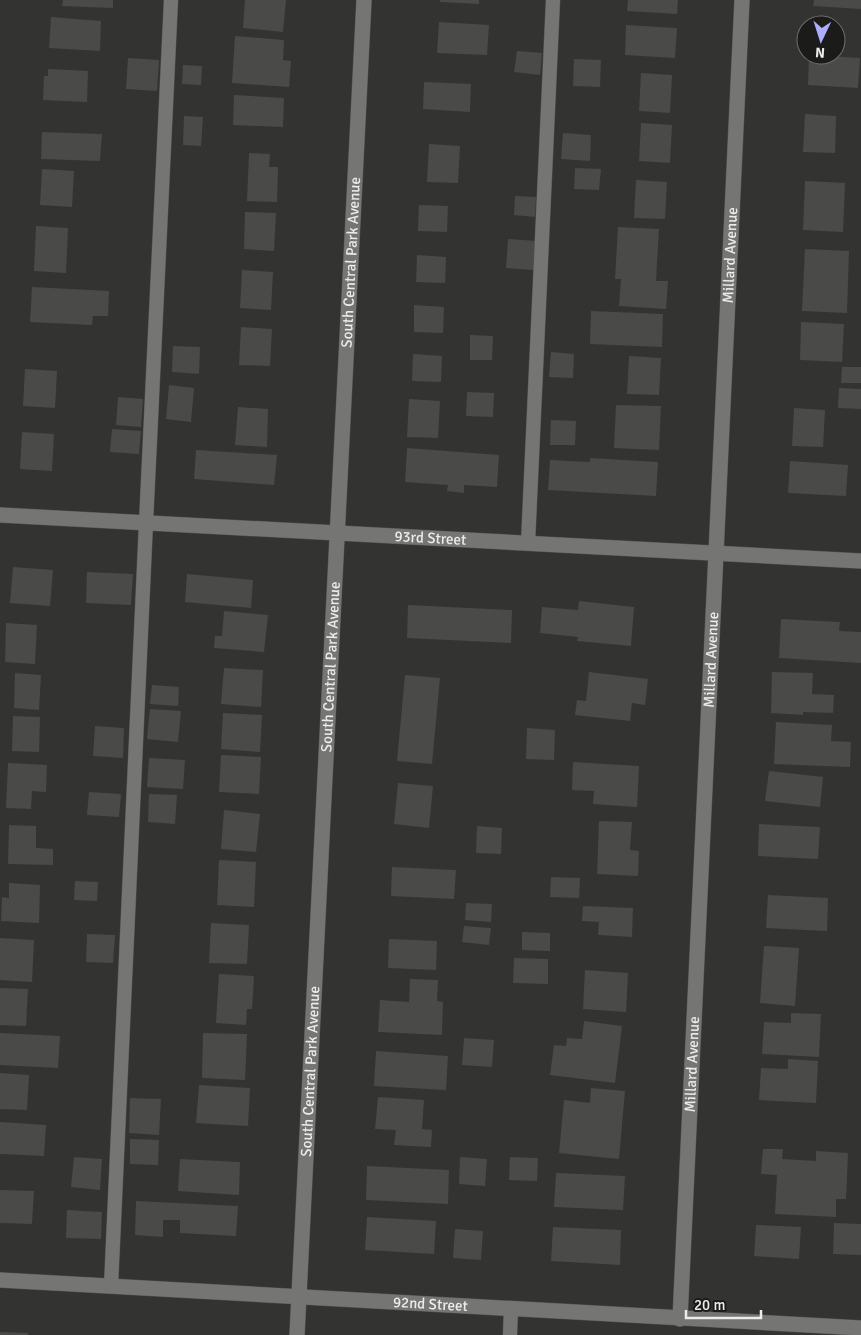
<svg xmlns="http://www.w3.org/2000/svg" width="861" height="1335" font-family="Signika,sans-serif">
	<rect width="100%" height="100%" fill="#333432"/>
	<!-- building -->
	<path fill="#4a4a48" d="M63,0h50v8l-51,-2z
		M245,0h41l-3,32 -40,-4z
		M440,0h39v4l-39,-2z
		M628,0h50l-1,14 -50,-3z
		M814,0h47v9l-48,-3z
		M51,17l50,4 -1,30 -51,-3z
		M439,22l50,3 -2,30 -50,-2z
		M626,25l51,3 -2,30 -50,-3z
		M235,36l49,4 -1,20 8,1 -2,26 -57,-4z
		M517,51l25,2 -2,22 -26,-3z
		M809,55l51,3 -2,30 -50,-3z
		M128,58l31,2 -2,31 -31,-2z
		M574,59l27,1 -1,27 -27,-1z
		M183,65l19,1 -1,19 -19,-1z
		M48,69l40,2 -1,31 -44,-2 1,-24h4z
		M641,73l31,2 -2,38 -31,-2z
		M424,82l47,2 -1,28 -47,-3z
		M234,95l50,3 -1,29 -50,-2z
		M805,114l31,2 -1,37 -32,-1z
		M184,116l19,1 -2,29 -18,-1z
		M641,123l31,2 -2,38 -31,-2z
		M42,132l60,2 -2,27 -59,-2z
		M563,133l28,2 -1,26 -29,-2z
		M429,144l31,2 -2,37 -31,-1z
		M249,153l21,1 -1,13h9l-1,35 -30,-1z
		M575,168l26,1 -2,21 -25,-1z
		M42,169l32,2 -2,36 -32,-2z
		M636,180l31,2 -2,37 -31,-1z
		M805,181l40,2 -2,49 -40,-2z
		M515,196l21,1 -1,20 -21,-2z
		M419,205l29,1 -1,26 -29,-1z
		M245,212l31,1 -2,38 -30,-2z
		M36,226l32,2 -2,45 -32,-2z
		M618,227l41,2 -3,52h12l-2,28 -47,-3 2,-27h-6z
		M508,239l28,2 -2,29 -28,-2z
		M805,249l44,2 -2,62 -45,-2z
		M417,255l29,2 -1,26 -29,-1z
		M242,270l31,2 -2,38 -31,-2z
		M32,287l77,4 -1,25h-15l-1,9 -62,-3z
		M414,305l30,2 -1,26 -29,-1z
		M591,311l72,3 -1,33 -72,-3z
		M801,322l43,2 -2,38 -42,-2z
		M241,327l31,2 -2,37 -31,-1z
		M470,335l23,1 -1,24h-22z
		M173,346l27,1 -1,27 -27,-2z
		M551,352l23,2 -1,24 -24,-1z
		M413,354l29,2 -1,26 -29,-1z
		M629,356l32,2 -2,37 -32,-1z
		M842,367h19v16h-20z
		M25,369l32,2 -2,37 -32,-2z
		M169,385l25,3 -3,34 -25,-3z
		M839,388l22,1v20l-23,-1z
		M467,392l27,1 -1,24 -27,-1z
		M118,397l25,2 -2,28 -25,-2z
		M409,399l31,2 -2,37 -31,-1z
		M616,405l45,1 -2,44 -45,-2z
		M238,407l30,2 -1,38 -32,-2z
		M794,408l31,2 -2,37 -31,-1z
		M551,420l25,1 -1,24h-25z
		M112,429l29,2 -2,23 -29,-2z
		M22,432l32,2 -2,37 -32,-2z
		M407,448l92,7 -2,32 -33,-2v8l-17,-2 1,-6 -43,-3z
		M196,450l81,5 -3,30 -80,-6z
		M590,458l68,4 -2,34 -108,-6 2,-30 40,2z
		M790,461l58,4 -2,31 -58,-3z
		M13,567l40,3 -3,36 -40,-3z
		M87,572l46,2 -2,31 -45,-2z
		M187,574l66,6 -2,28 -66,-6z
		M579,601l55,6 -3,39 -54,-5 1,-4 -38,-4 2,-26 36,3z
		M408,605l104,5 -1,33 -104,-5z
		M224,611l44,4 -4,37 -50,-4 1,-12h7z
		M781,619l59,3 -1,9 22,1v31l-82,-5z
		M6,623l31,2 -2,39 -30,-2z
		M224,668l39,2 -2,37 -40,-3z
		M589,672l59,7 -3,26 -13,-2 -2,18 -55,-6 2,-15 9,1z
		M772,672l41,1 -1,21 22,1 -1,18 -30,-1v3l-32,-2z
		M15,673l26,2 -2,35 -25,-2z
		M405,675l35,3 -8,86 -35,-3z
		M152,685l27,2 -1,19 -28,-2z
		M150,709l31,2 -3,31 -31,-3z
		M223,713l39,2 -2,37 -39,-3z
		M13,716l27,1 -1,35 -27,-1z
		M776,722l56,3 -1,16 20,1 -1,25 -76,-3z
		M95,726l29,2 -1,30 -30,-2z
		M527,728l28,2 -1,30 -28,-1z
		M221,755l40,2 -2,37 -40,-2z
		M149,758l36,2 -2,29 -36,-2z
		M573,762l66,4 -2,41 -44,-3 1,-13 -22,-1z
		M8,763l39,2 -1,27 -14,-1 -1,18 -25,-1z
		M769,771l54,6 -3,30 -55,-6z
		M398,783l35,3 -4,42 -35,-4z
		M89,792l32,2 -2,23 -32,-2z
		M149,794l28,1 -2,29 -27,-2z
		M224,810l36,4 -4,38 -35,-3z
		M599,821l33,1 -2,28 9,1 -1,25 -41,-2z
		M759,824l61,3 -2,32 -60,-3z
		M9,825l27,1v22l17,1v16l-45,-1z
		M477,826l25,2 -1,26 -25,-1z
		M219,860l37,2 -2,45 -37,-2z
		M392,867l64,3 -2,29 -63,-3z
		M551,877l29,1 -1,20 -29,-1z
		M75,881l23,1 -1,19 -23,-1z
		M9,883l31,2 -1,38 -38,-2 1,-24 7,1z
		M768,895l60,3 -1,33 -61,-3z
		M466,903l26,1 -1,18 -26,-2z
		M583,906l50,2 -1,29 -34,-2 1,-13 -17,-1z
		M211,923l38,2 -2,39 -38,-1z
		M464,926l27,2 -2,17 -27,-3z
		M522,932l28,1v18l-28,-1z
		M87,934l28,1 -2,28 -27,-1z
		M0,938l34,2 -2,42 -32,-2z
		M389,939l48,2 -1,29 -48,-2z
		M764,946l35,2 -4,58 -35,-3z
		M514,958l34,1v25l-35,-1z
		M585,970l43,3 -2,39 -43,-3z
		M219,974l35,2 -2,33h-5l-1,16 -30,-2z
		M410,979l28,1 -1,21 6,1 -1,33 -64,-3 2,-32 29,2z
		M0,988l28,1 -2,37 -26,-1z
		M791,1013l30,1 -2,43 -57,-3 2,-32 27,1z
		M584,1021l38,5 -7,57 -65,-8 4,-30 12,1 1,-8 15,1z
		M0,1033l60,3 -2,32 -58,-3z
		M203,1033l44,1 -2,46 -43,-2z
		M464,1038l30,2 -2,27 -30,-2z
		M376,1051l72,5 -2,34 -72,-4z
		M788,1059l30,2 -2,42 -57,-3 2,-32 27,1z
		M0,1073l29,2 -2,35 -27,-1z
		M199,1085l51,3 -2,38 -52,-3z
		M591,1088l34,3 -6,68 -60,-6 5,-53 26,3z
		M378,1097l46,3 -2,29 10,1 -1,17 -37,-2 2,-15 -21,-1z
		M130,1098l31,1 -2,36 -30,-2z
		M0,1122l46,3 -2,31 -44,-2z
		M130,1139l29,1 -1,25 -28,-1z
		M763,1149h20l-1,10 34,2v-10l32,2 -2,46h-10v18l-61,-3 2,-39 -16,-1z
		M74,1157l28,2 -2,31 -29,-3z
		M460,1157l27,2 -2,27 -26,-2z
		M510,1157l28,1 -1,23 -28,-1z
		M180,1159l60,3 -1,33 -61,-4z
		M367,1166l82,4 -1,34 -82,-4z
		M556,1173l69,3 -2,34 -69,-3z
		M0,1190l34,1 -2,33 -32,-1z
		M136,1201l102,5 -2,30 -56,-3v-13h-17v17l-28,-2z
		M67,1210l35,2 -1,27 -35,-1z
		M367,1217l69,4 -2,33 -69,-4z
		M834,1223l27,1v31l-28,-1z
		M756,1225l45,2 -2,32 -45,-3z
		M553,1227l68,3 -1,35 -69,-4z
		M455,1229l28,2 -2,29 -28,-2z
		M0,1332l28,1v2h-28z"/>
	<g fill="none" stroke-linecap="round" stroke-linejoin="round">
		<defs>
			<path id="lane" d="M528,543l25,-543
				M111,1286l35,-763 25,-523
				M510,1335l1,-27"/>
			<g id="street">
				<path id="s1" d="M0,515l861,46"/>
				<path id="s2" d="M0,1280l861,48"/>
				<path id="s3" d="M680,1319l62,-1319"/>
				<path id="s4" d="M297,1335l67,-1335"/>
			</g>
		</defs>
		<!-- lane casing -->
		<use href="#lane" stroke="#515250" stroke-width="15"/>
		<!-- street casing -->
		<use href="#street" stroke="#515250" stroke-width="16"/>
		<!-- lane -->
		<use href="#lane" stroke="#757673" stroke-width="14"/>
		<!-- street -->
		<use href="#street" stroke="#757673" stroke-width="15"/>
	</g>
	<g text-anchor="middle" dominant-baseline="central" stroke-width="4.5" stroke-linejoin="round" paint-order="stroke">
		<!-- street labels -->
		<g font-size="15" fill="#ececeb" stroke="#1b1b1a">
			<text stroke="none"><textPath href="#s3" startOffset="1065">Millard Avenue</textPath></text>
			<text stroke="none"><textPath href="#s4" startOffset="1074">South Central Park Avenue</textPath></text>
			<text stroke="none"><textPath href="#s1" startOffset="431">93rd Street</textPath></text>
			<text stroke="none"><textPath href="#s3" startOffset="660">Millard Avenue</textPath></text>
			<text stroke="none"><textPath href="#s4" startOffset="669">South Central Park Avenue</textPath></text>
			<text stroke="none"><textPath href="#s3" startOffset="255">Millard Avenue</textPath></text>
			<text stroke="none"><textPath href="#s4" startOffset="264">South Central Park Avenue</textPath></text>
			<text stroke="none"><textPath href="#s2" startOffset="431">92nd Street</textPath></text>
		</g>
	</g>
	<!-- north arrow -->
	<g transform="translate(821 40) rotate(184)"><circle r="24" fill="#1b1b1a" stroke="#6f6f6e"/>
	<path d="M0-4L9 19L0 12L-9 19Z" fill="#abaffb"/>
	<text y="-8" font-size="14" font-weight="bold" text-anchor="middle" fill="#ececeb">N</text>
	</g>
	<!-- scale -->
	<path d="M686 1310v8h75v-8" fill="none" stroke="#ececeb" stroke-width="2.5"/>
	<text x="694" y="1310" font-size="15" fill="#ececeb" stroke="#1b1b1a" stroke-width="4" paint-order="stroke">20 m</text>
</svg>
